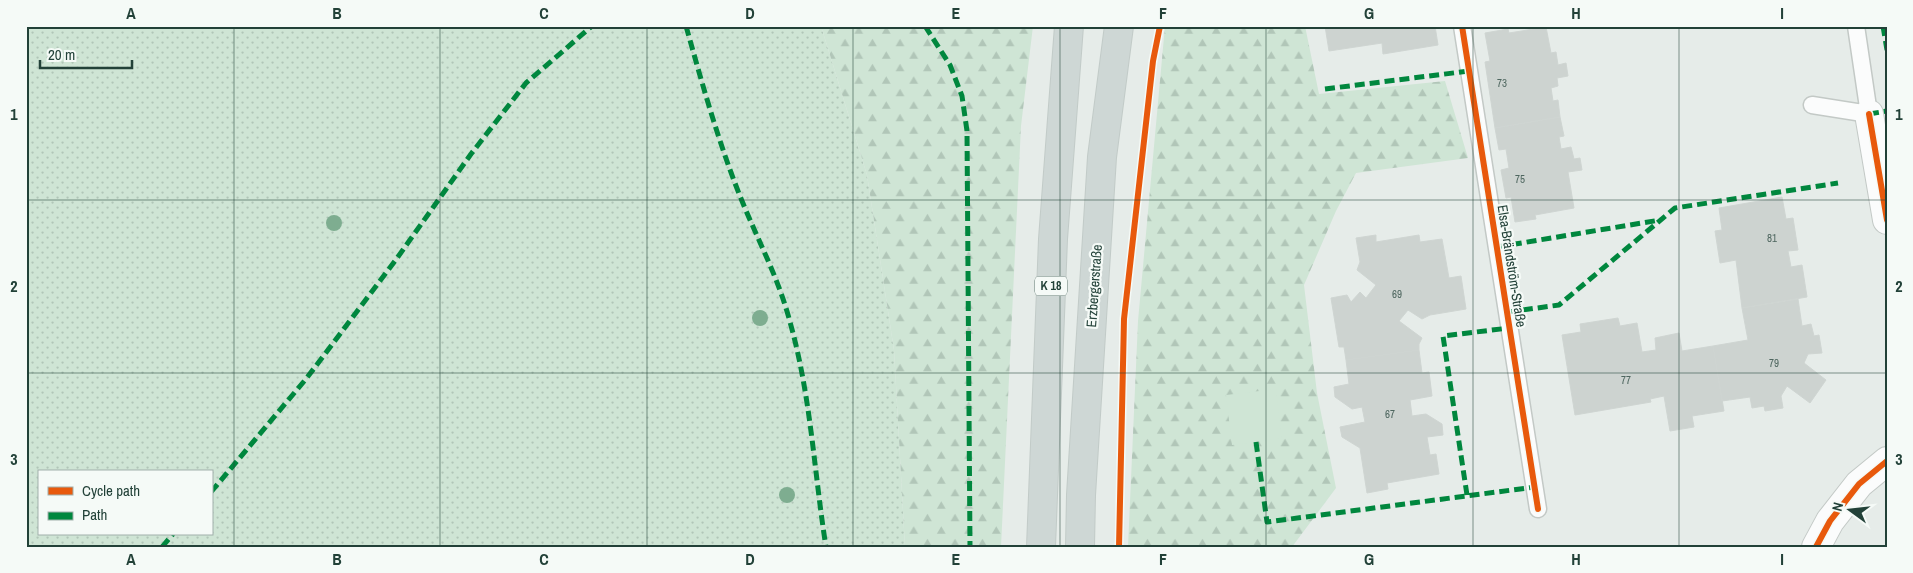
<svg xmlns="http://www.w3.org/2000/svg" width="1913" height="573" font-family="'Archivo Narrow',sans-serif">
	<defs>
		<pattern id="grass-dots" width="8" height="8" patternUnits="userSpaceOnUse" patternTransform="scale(1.25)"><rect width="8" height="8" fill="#cfe5d5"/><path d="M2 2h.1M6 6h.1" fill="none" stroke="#b1c6b8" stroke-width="1.8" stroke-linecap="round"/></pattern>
		<pattern id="forest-firs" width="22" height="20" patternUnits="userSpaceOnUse" patternTransform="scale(1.25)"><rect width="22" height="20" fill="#cfe5d5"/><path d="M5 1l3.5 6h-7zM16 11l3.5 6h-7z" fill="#b1c6b8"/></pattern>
	</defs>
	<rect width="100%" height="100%" fill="#e6ece9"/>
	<!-- grass -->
	<path fill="url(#grass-dots)" fill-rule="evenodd" d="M26,26h795l46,149 27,175 11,197h-879zM39,472h172v62h-172z"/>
	<!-- forest -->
	<path fill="url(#forest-firs)" d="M821,26h212l-12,100 -20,421h-96l-11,-197 -27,-175z
		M1165,26h140l14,68 126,-13 23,77 -112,15 -20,38 -32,74 13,108 19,95 -44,59h-164l10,-226z"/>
	<!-- garden -->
	<path fill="#cfe5d5" d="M1276,389l6,49 -50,7 -6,-50z"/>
	<!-- building -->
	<path fill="#cdd3d0" stroke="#cfd5d2" d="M1325,26h110l3,19 -55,9 -1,-11 -53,8z
		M1546,27l5,26 5,-1 2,13 8,-2 2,13 -11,2 1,8 -7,2 2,13 5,-1 2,17 -65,11 -10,-66 5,-1 -5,-28 23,-4 1,4z
		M1560,117l4,19 -5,1 2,12 10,-2 3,12 6,-1 2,12 -14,2 6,36 -39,7 1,4 -21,3 -4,-25 -5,1 -5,-28 8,-2 -3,-19 -7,1 -4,-22z
		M1782,197l4,22 7,-1 5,32 -10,1 3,16 11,-2 5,32 -65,11 -6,-48 -16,3 -5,-32 7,-1 -3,-22z
		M1376,235v7l43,-7 1,7 22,-3 7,39 12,-2 5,33 -36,6 -8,4 -14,-9 -9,11 23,17 -3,6v6l-73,10 -2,-13h-5l-8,-49 16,-3 4,7 9,-10 6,6 10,-13 -19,-15 3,-8 -4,-24z
		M1798,299l4,27 9,-2 3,12 5,-1 3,18 -14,1 -4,9 22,17 -16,23 -23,-17 -6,10 2,12 -18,3 -1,-5 -12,2 -2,-11 -28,4 -9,-55 35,-6 -6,-32z
		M1618,318l2,8 17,-3 5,29 14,-2 -1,-12 24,-5 3,18 31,-5 11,65 -32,5 2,11 -24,4 -6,-35 -14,3 1,3 -76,13 -13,-80 19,-3 -1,-8z
		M1419,350l3,23 7,-1 3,24 -22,4 2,16 14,-2 16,10 1,11 -16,2 3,18 6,-1 3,20 -52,9 1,6 -21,4 -7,-45 -18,-11 -2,-10 25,-5 -3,-15 -10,2 -17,-12 -1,-10 15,-3 -3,-24z"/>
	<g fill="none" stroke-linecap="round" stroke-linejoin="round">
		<defs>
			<path id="lane" d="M1462,26l76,483
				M1812,105l57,9 -13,-88"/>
			<path id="street" d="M1869,114l18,106
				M1816,547l14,-26 29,-37 28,-23"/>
			<path id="primary" d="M1041,547l12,-308 16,-213
				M1080,547l1,-52 21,-338 17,-131"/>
		</defs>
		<!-- lane casing -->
		<use href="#lane" stroke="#c3c9c6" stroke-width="19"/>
		<!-- street casing -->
		<use href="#street" stroke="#c3c9c6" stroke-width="30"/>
		<!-- primary casing -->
		<use href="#primary" stroke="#c2cbc8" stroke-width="30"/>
		<!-- lane -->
		<use href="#lane" stroke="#fbfcfc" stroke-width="16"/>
		<!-- street -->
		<use href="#street" stroke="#fbfcfc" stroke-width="28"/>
		<!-- primary -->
		<use href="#primary" stroke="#ced7d5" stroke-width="28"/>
		<!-- quiet -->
		<path stroke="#00873e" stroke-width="5" stroke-dasharray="10 5" stroke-linecap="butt" d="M686,26c16,57 32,115 54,170 17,43 38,80 50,126 21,74 24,150 36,225
			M925,26l25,39 12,31 5,35 3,416
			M1883,26l4,24
			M1325,89l144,-18
			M1869,114l18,-3
			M1497,247l163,-27
			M1508,312l51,-7 116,-97 163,-25
			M1256,442l11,80 268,-35
			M211,492l95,-113 89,-118 76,-107 55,-71 66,-57
			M1467,495l-24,-159 66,-8
			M162,547l11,-13"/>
		<defs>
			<path id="cycleway" d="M1462,26l76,483
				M1869,114l18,106
				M1119,547l5,-228 29,-258 7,-35
				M1816,547l14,-26 29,-37 28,-23"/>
		</defs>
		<!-- cycleway casing -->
		<use href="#cycleway" stroke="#f5faf7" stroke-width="9"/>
		<!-- cycleway -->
		<use href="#cycleway" stroke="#e8590c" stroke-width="6"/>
	</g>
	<!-- trees -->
	<g fill="#7ead90">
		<circle cx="334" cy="223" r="8"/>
		<circle cx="760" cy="318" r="8"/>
		<circle cx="787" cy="495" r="8"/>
	</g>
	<!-- grid -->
	<path fill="none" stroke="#224138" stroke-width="1" stroke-opacity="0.55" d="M234,26v521M440,26v521M647,26v521M853,26v521M1060,26v521M1266,26v521M1473,26v521M1679,26v521M26,200h1861M26,373h1861"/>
	<g text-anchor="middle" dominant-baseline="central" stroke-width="4.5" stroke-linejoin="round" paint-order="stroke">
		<!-- number labels -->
		<g font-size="11" fill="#4e665f">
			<text x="1502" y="83">73</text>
			<text x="1520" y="179">75</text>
			<text x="1772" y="238">81</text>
			<text x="1397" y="294">69</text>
			<text x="1774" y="363">79</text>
			<text x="1626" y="380">77</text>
			<text x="1390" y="414">67</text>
		</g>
		<!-- shield labels -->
		<rect fill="#f5faf7" stroke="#617871" stroke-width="1" x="1035" y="276.5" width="32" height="19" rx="4"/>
		<g font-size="12" font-weight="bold" fill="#224138">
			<text x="1051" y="286">K 18</text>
		</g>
		<!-- street labels -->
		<g font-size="14" fill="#224138" stroke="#f5faf7">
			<text transform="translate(1512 266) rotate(81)">Elsa-Brändström-Straße</text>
			<text transform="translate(1094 286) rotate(-86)">Erzbergerstraße</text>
		</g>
	</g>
	<!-- border -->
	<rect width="1913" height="573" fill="none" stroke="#f5faf7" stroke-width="55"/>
	<!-- legend -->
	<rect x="38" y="470" width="175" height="65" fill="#f5faf7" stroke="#a1b0ab"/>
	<rect x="48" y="487" width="25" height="8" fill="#e8590c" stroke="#a1b0ab"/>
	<text x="82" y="496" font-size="15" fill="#224138">Cycle path</text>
	<rect x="48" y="512" width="25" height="8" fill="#00873e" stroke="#a1b0ab"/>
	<text x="82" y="520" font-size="15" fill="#224138">Path</text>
	<!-- north arrow -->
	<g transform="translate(1850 510) rotate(285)" stroke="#f5faf7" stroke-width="4" paint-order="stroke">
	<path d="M0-4L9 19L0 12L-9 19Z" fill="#224138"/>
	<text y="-8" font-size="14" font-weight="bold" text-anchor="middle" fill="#224138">N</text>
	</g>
	<!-- scale -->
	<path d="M40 60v8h92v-8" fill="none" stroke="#224138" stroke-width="2.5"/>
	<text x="48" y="60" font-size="15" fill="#224138" stroke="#f5faf7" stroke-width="4" paint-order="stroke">20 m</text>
	<rect x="28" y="28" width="1858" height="518" fill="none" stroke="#224138" stroke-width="2"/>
	<g font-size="16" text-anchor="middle" font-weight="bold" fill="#224138">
		<text x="131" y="19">A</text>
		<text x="337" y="19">B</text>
		<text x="544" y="19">C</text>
		<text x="750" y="19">D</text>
		<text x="956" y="19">E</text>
		<text x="1163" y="19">F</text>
		<text x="1369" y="19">G</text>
		<text x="1576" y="19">H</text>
		<text x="1782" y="19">I</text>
		<text x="14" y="120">1</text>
		<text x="1899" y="120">1</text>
		<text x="14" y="292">2</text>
		<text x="1899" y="292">2</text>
		<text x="14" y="465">3</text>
		<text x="1899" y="465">3</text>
		<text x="131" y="565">A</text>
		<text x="337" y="565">B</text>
		<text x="544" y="565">C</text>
		<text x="750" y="565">D</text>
		<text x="956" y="565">E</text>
		<text x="1163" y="565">F</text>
		<text x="1369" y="565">G</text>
		<text x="1576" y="565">H</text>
		<text x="1782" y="565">I</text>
	</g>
</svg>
